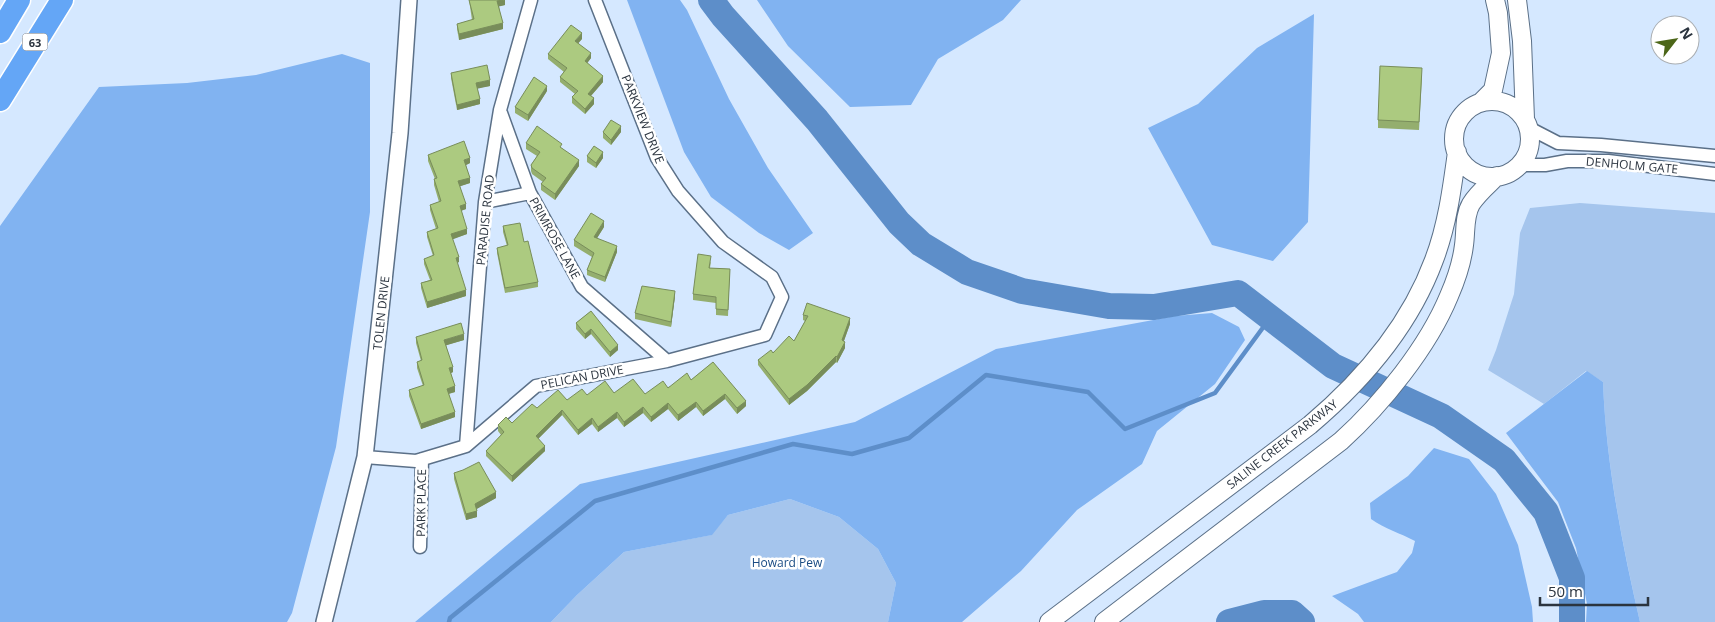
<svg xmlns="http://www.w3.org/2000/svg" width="1715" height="622" font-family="'Open Sans',sans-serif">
	<rect width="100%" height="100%" fill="#d5e8ff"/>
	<!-- green -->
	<path fill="#a5c5ed" d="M1580,203l135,10v409h-75c-18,-79 -34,-159 -37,-240l-17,-11 -42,33 -56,-34 8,-20 18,-56 6,-61 10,-25z
		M790,499l49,18 39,32 18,34 -8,39h-337l26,-27 47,-43 87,-17 17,-20z"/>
	<!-- forest -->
	<path fill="#81b3f1" d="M627,0h53l7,10 42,89 39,69 45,65 -24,17 -30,-17 -48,-36 -27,-45z
		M757,0h264l-18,20 -65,39 -27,46 -61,2 -62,-61z
		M1314,14l-6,208 -35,39 -61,-16 -64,-117 50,-24 59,-56z
		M342,54l28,9v149l-34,235 -44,166 -5,9h-287v-396l99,-139 88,-4 69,-8z
		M1212,313l27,14 6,13 -30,44 -58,47 -15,33 -65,46 -56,61 -59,51h-74l8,-39 -18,-34 -39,-32 -49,-18 -62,16 -16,20 -88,17 -47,43 -26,27h-136l165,-138 275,-62 141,-73 179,-33z
		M1587,371l16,11c3,81 19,162 37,240h-54l1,-18 -11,-56 -18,-46 -52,-69z
		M1434,448l35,11 27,35 22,51 14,62 1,15h-169l-6,-8 -26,-18 65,-24 15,-19 3,-12c-15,-8 -30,-12 -44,-22l-1,-16 38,-27z"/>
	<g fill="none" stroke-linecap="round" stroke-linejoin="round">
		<!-- stream -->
		<path stroke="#5d8ec9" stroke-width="4.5" d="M449,622l1,-4 145,-117 198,-57 59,10 57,-16 77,-63 102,17 37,37 90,-36 55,-75"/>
		<!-- river -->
		<path stroke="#5d8ec9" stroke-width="26" d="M711,0l12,16 94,104 82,103 22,21 46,28 55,19 87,15 45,1 84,-14 95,73 108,50 63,44 42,52 26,66v44
			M1229,622l35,-9h28l10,9"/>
		<defs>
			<path id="minor" d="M501,113l29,80 52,94 85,74
				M1529,128l29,15 43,2 114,11
				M1519,165h26l22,-4h41l107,13
				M485,202l45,-9
				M466,446l19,-244 15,-92 31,-110
				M365,457l51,4 50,-15 70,-60 131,-25 98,-26 17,-38 -10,-20 -49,-35 -45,-51 -21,-33 -62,-158
				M420,547l2,-88"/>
			<path id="tertiary" d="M324,622l41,-165 35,-324 9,-133"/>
			<path id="secondary" d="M1517,0l5,41 3,78
				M1454 139a38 38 0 1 1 76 0a38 38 0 1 1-76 0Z
				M1481,102l12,-12 8,-37 -3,-40 -3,-13
				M1049,622l261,-197c52,-44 100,-100 124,-165 13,-34 18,-71 23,-108
				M1104,622l237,-181c41,-37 87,-94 108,-145 7,-16 13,-34 15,-51 2,-14 0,-29 7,-41 7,-11 17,-19 26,-28"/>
			<path id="motorway" d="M0,32l19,-32
				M0,100l62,-100"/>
		</defs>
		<!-- minor casing -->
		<use href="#minor" stroke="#5b7088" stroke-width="15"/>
		<!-- tertiary casing -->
		<use href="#tertiary" stroke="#5b7088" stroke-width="18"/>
		<!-- secondary casing -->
		<use href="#secondary" stroke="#5b7088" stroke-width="20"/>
		<!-- motorway casing -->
		<use href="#motorway" stroke="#fff" stroke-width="25"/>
		<!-- minor -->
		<use href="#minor" stroke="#fff" stroke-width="12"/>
		<!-- tertiary -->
		<use href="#tertiary" stroke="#fff" stroke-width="15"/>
		<!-- secondary -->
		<use href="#secondary" stroke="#fff" stroke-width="18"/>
		<!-- motorway -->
		<use href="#motorway" stroke="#64a6f6" stroke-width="22"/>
	</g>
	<!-- wall -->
	<path fill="#94ae6e" d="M469,0h36v5l-6,1 4,23 -44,11 -2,-11v-5l15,-4z
		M582,39l-4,4 13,15 -4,5 16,19 -12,14 3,8 -9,10 -13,-11v-6l3,-3 -15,-12v-5l4,-5 -16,-13v-5z
		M451,73l39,13 -13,2 3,16 -23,6 -6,-32z
		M1422,76l-3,54 -41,-2v-8z
		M547,91l-19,30 -13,-8v-6z
		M603,132h18l-10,13 -8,-7z
		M526,143l36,5 17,18 -24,34 -14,-10v-6l2,-2 -11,-8 -1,-3v-6l6,-9 -11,-7z
		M428,155l42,8 -4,2 4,18 -10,3 6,23 -5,2 6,23 -15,5 7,23 -2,1 9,33 -39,12 -6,-20v-5l9,-3 -6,-16v-5l9,-3 -6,-19v-5l9,-3 -6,-19v-5l9,-3 -5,-17v-6h1l-7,-18z
		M587,156l16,2 -7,10 -9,-6z
		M503,226l21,16 14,40v5l-33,6 -8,-40v-5l10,-2 -4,-14z
		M604,227l-7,11 20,14 -12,30 -18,-7v-5l5,-13 -18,-11v-6z
		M711,261l-1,7 20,1 -2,47 -12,-1v-12l-23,-3v-6z
		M675,296l-4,31 -36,-8v-6z
		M591,311l27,39 -8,7 -19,-23 -6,5 -9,-10v-6z
		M803,315l47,9 -6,17 1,7 -8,15 -1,-1 -29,29 -18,14 -31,-40v-5l36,-19 11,-20 -2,-1z
		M416,337l48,3 -18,5 7,27 -2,1 4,19 -6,2 6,23 -34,12 -12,-33v-6l14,-4 -6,-18v-6l4,-1 -5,-18z
		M713,362l33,44 -9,8 -12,-15 -22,17 -7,-9 -18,14 -10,-12 -17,13 -8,-9 -19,14 -7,-9 -19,14 -6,-8 -14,11 -16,-20 -24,24 7,12 -33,31 -26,-26v-5l15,-16 -3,-4v-6l14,-2 25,-15 50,-13 27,-2 31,1 46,-14z
		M454,473l42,25 -20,11 1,8 -11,3 -12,-41z"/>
	<!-- shaded-wall -->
	<path fill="#788d5a" d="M505,0v5l-8,2v-6z
		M503,23v6l-44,11v-6z
		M582,33v6l-7,8v-6z
		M591,53v5l-6,8v-5z
		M603,76v6l-15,17v-5z
		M490,80v6l-14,3v-6z
		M547,86v5l-19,30v-6z
		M594,98v6l-9,10v-5z
		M480,99v5l-23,6v-5z
		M621,126v6l-10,13v-5z
		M603,152v6l-7,10v-5z
		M470,158v5l-6,3v-6z
		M579,160v6l-24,34v-6z
		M470,178v5l-12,4v-6z
		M466,204v5l-6,2v-5z
		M604,221v6l-10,16v-6z
		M467,229v5l-16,6v-6z
		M617,246v6l-12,30v-5z
		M459,257v5l-3,1v-5z
		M466,290v6l-39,12v-6z
		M675,291v5l-4,31v-5z
		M850,318v6l-8,22v-6z
		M591,329v5l-6,5v-5z
		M464,334v6l-20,6v-6z
		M845,342v6l-8,15v-6z
		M618,345v5l-8,7v-5z
		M836,356v6l-29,29 -18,14v-6z
		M453,367v5l-4,2v-6z
		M455,386v6l-8,2v-5z
		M725,394v5l-22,17v-5z
		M746,401v5l-9,8v-6z
		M696,402v5l-18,14v-6z
		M668,403v6l-17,13v-5z
		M643,407v6l-19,14v-5z
		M562,410v5l-26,26v-5z
		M455,412v5l-34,12v-5z
		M617,412v6l-19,14v-5z
		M592,418v6l-14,11v-5z
		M545,446v5l-33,31v-6z
		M496,492v6l-21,12v-6z
		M477,511v6l-11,3v-6z"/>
	<!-- building -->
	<path fill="#acca80" stroke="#788d5a" d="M469,0h34l-6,1 6,22 -44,11 -2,-10 17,-5z
		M571,25l11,8 -7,8 16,12 -6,8 18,15 -15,18 6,4 -9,11 -13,-12 6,-6 -18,-14 7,-9 -19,-14z
		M487,65l3,15 -14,3 4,16 -23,6 -6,-32z
		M1380,66l42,2 -3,54 -41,-2z
		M534,77l13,9 -19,29 -13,-8z
		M611,120l10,6 -10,14 -8,-8z
		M537,126l25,18 -2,3 19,13 -24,34 -14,-10 5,-6 -14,-10 -1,-3 9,-13 -14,-9z
		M464,141l6,17 -6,2 6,18 -12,3 8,23 -6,2 7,23 -16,5 8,23 -3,1 10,32 -39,12 -6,-19 11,-3 -8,-21 10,-4 -7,-23 11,-4 -8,-23 11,-4 -7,-22 3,-1 -9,-23z
		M594,146l9,6 -7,11 -9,-7z
		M591,213l13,8 -10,16 23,9 -12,31 -18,-7 7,-17 -20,-13z
		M520,223l4,19 4,-1 10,41 -33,6 -8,-40 11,-3 -5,-19z
		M698,254l13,2 -2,12 21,1 -2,41 -12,-1v-12l-23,-3z
		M642,286l33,5 -4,31 -36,-9z
		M807,303l43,15 -8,22 3,2 -8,15 -1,-1 -29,29 -18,14 -31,-39 13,-10 2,3 16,-17 5,5 14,-25 -5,-1z
		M591,311l27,34 -8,7 -19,-23 -6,5 -9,-11z
		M461,323l3,11 -20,6 9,27 -4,1 6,18 -8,3 8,23 -34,12 -12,-34 15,-5 -7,-23 5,-2 -6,-23z
		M713,362l33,39 -9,7 -12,-14 -22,17 -7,-9 -18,13 -10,-12 -17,14 -8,-10 -19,15 -7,-10 -19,15 -6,-9 -14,12 -16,-20 -26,26 9,10 -33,30 -26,-25 18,-19 -6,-7 8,-8 6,6 20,-19 5,4 21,-18 9,10 15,-11 5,6 18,-14 9,12 19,-14 12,15 18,-13 5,7 19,-15 4,7z
		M479,462l17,30 -21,12 2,7 -11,3 -12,-41 9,-3z"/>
	<g text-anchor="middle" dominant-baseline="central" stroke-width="5" stroke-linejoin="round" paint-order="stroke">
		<!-- shield labels -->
		<rect fill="#fff" stroke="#6b7179" stroke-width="1" x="22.5" y="33.5" width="25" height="17" rx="4"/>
		<g font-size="11" font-weight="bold" fill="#2b343f">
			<text x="35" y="42">63</text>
		</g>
		<!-- street labels -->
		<g font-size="12" fill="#2b343f" stroke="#fff">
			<text transform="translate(643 119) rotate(68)">PARKVIEW DRIVE</text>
			<text transform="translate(1632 165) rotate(5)">DENHOLM GATE</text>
			<text transform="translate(485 220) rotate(-84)">PARADISE ROAD</text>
			<text transform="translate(555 238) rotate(61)">PRIMROSE LANE</text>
			<text transform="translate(381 313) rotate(-84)">TOLEN DRIVE</text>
			<text transform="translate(582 377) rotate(-11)">PELICAN DRIVE</text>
			<text transform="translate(1282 444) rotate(-38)">SALINE CREEK PARKWAY</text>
			<text transform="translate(421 503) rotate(-89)">PARK PLACE</text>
		</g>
		<!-- park labels -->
		<g font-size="12" fill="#1a4c84" stroke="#fff">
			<text x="787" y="562">Howard Pew</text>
		</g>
	</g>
	<!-- north arrow -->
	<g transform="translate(1675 40) rotate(59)"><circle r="24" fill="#ffffff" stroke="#aaaeb2"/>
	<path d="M0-4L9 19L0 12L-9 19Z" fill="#4c6618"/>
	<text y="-8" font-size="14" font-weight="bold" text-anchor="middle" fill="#2b343f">N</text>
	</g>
	<!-- scale -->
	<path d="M1540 597v8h108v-8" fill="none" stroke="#2b343f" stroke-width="2.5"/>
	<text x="1548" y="597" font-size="15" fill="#2b343f" stroke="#ffffff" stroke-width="4" paint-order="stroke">50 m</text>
</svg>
